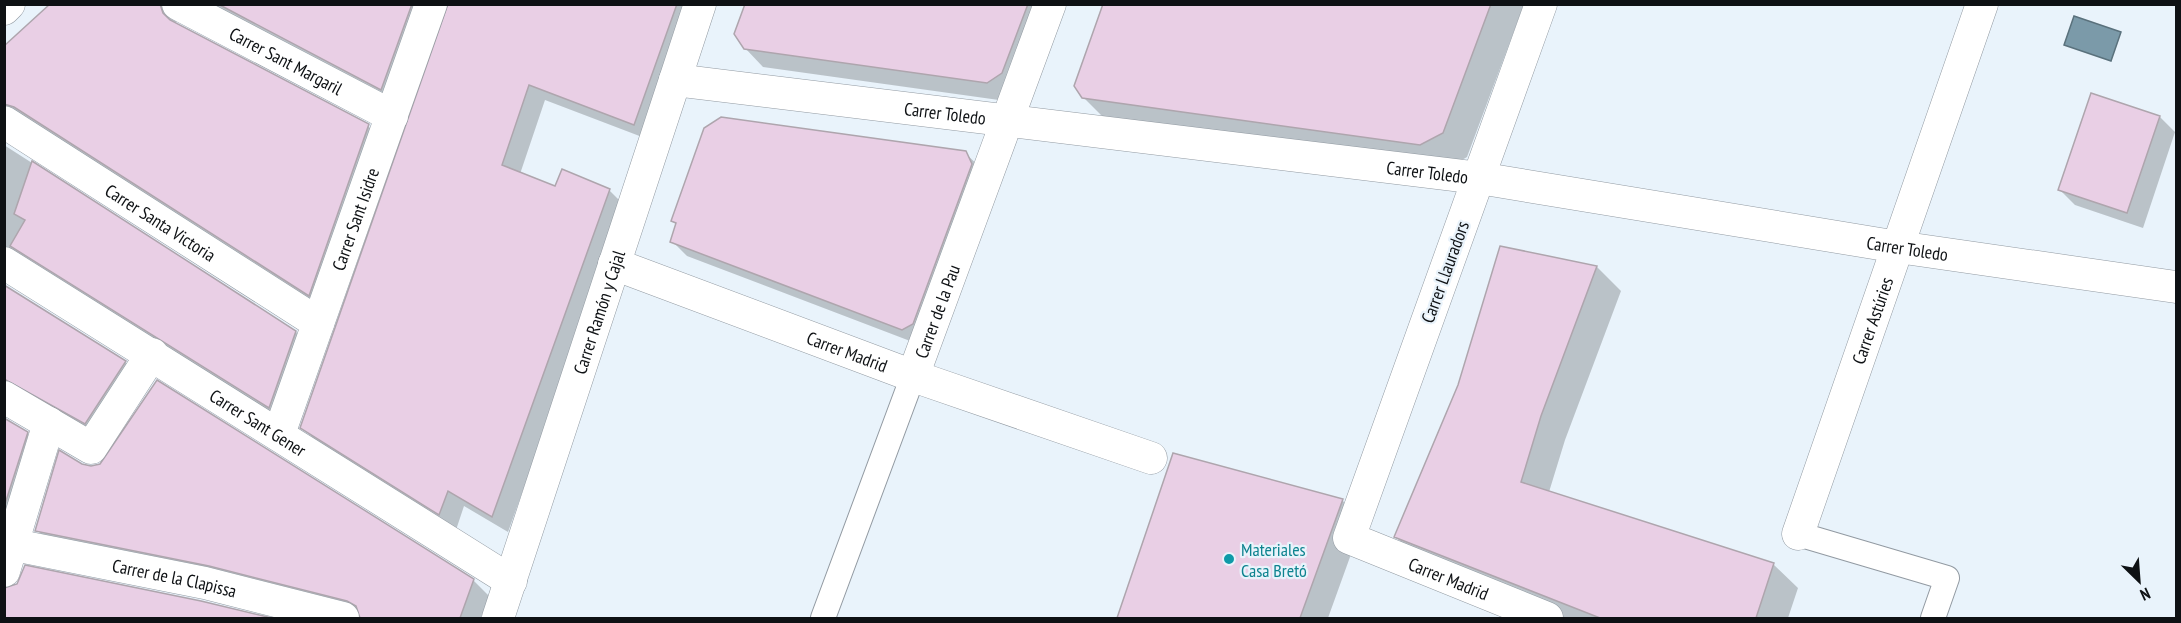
<svg xmlns="http://www.w3.org/2000/svg" width="2181" height="623" font-family="'PT Sans Narrow',sans-serif">
	<rect width="100%" height="100%" fill="#e9f3fb"/>
	<!-- water -->
	<path fill="#7b9aa9" stroke="#5a717c" stroke-width="1.5" d="M2074,16l47,16 -10,29 -47,-16z"/>
	<!-- shadow -->
	<path fill="#0003" d="M52,4h133l-8,8 -1,13 192,101 16,16 -59,168 -321,-181v-82z
		M206,4h232l-40,101z
		M450,4h249l-49,136 -105,-40 -25,74 36,14 53,2 16,16 -117,326 -44,-26 -8,24 -138,-87 -16,-16z
		M746,4h305l-45,97 -243,-34 -18,-19z
		M1105,4h419l-57,153 -22,13 -337,-48 -25,-25z
		M2160,117l15,15 -32,96 -68,-23 -15,-15z
		M4,145l292,187 16,16 -27,75 -281,-153z
		M965,153l16,15 -63,176 -231,-88 -15,-15 5,-17 -4,-3z
		M1501,248l96,19 24,24 -56,149 -16,52 224,72 25,24 -10,30h-225l-144,-58 -24,-24 64,-151z
		M4,286l121,76 16,16 -39,61 -98,-36z
		M4,418l23,15 16,16 -39,102z
		M1174,455l168,45 21,21 -35,97h-209z
		M82,465l391,115 16,16 -8,22h-119v-3l-135,-34 -174,-35 -16,-16z
		M4,590l197,12 65,16h-262z"/>
	<!-- building -->
	<path fill="#e9cfe5" stroke="#aea5ad" stroke-width="1.5" d="M50,4h110l3,9 7,7 199,104 -60,172 -295,-189 -10,-3v-58z
		M218,4h194l-31,86z
		M448,4h229l-43,121 -105,-40 -27,80 53,21 7,-17 48,20 -118,328 -44,-26 -9,24 -139,-87z
		M745,4h283l-26,69 -15,10 -243,-34 -10,-15z
		M1103,4h388l-48,129 -23,12 -338,-47 -8,-12z
		M2091,93l69,23 -33,97 -69,-23z
		M721,117l245,34 6,13 -59,160 -11,6 -232,-88 6,-19 -5,-2 33,-93z
		M32,161l264,170 -27,77 -259,-162 15,-26 -11,-6z
		M1500,246l97,20 -56,150 -20,66 253,81 -18,55h-156l-206,-81 64,-152z
		M4,285l122,76 -41,63 -81,-45z
		M157,380l317,199 -14,39h-100l-4,-12 -9,-5 -138,-35 -174,-35 24,-81 23,14 9,2 9,-2z
		M4,418l24,14 -24,75z
		M1173,453l170,46 -43,119h-183z
		M25,565l176,36 71,17h-268v-30l13,-4z"/>
	<g fill="none" stroke-linecap="round" stroke-linejoin="round">
		<defs>
			<path id="pedestrian" d="M1798,534l149,44 -14,40
				M823,618l90,-242"/>
			<g id="minor">
				<path id="s1" d="M178,4l214,112"/>
				<path id="s2" d="M1541,4l-192,534 198,80"/>
				<path d="M4,9l5,-5"/>
				<path id="s3" d="M675,80l804,98 419,69 278,40"/>
				<path id="s4" d="M4,122l314,201"/>
				<path id="s5" d="M4,263l507,318"/>
				<path id="s6" d="M614,264l299,112 238,82"/>
				<path id="s7" d="M913,376l137,-372"/>
				<path d="M4,397l87,51 61,-94"/>
				<path id="s8" d="M279,434l152,-430"/>
				<path id="s9" d="M1798,534l184,-530"/>
				<path id="s10" d="M4,543l201,40 138,35"/>
				<path d="M4,571l45,-148"/>
				<path id="s11" d="M498,618l202,-614"/>
			</g>
		</defs>
		<!-- pedestrian casing -->
		<use href="#pedestrian" stroke="#929aa2" stroke-width="26"/>
		<!-- minor casing -->
		<use href="#minor" stroke="#929aa2" stroke-width="33"/>
		<!-- pedestrian -->
		<use href="#pedestrian" stroke="#fff" stroke-width="24"/>
		<!-- minor -->
		<use href="#minor" stroke="#fff" stroke-width="32"/>
	</g>
	<!-- markers -->
	<circle fill="#0f9aa8" stroke="#e9f3fb" stroke-width="2" cx="1229" cy="559" r="6"/>
	<g text-anchor="middle" dominant-baseline="central" stroke-width="4.5" stroke-linejoin="round" paint-order="stroke">
		<!-- street labels -->
		<g font-size="18" fill="#0e1114" stroke="#e9f3fb">
			<text stroke="none"><textPath href="#s1" startOffset="122">Carrer Sant Margaril</textPath></text>
			<text stroke="none"><textPath href="#s3" startOffset="272">Carrer Toledo</textPath></text>
			<text stroke="none"><textPath href="#s3" startOffset="758">Carrer Toledo</textPath></text>
			<text stroke="none"><textPath href="#s8" startOffset="228">Carrer Sant Isidre</textPath></text>
			<text stroke="none"><textPath href="#s4" startOffset="186">Carrer Santa Victoria</textPath></text>
			<text stroke="none"><textPath href="#s3" startOffset="1244">Carrer Toledo</textPath></text>
			<text transform="translate(1445 272) rotate(-70)">Carrer Llauradors</text>
			<text stroke="none"><textPath href="#s11" startOffset="322">Carrer Ramón y Cajal</textPath></text>
			<text stroke="none"><textPath href="#s7" startOffset="69">Carrer de la Pau</textPath></text>
			<text stroke="none"><textPath href="#s9" startOffset="226">Carrer Astúries</textPath></text>
			<text stroke="none"><textPath href="#s6" startOffset="249">Carrer Madrid</textPath></text>
			<text stroke="none"><textPath href="#s5" startOffset="300">Carrer Sant Gener</textPath></text>
			<text stroke="none"><textPath href="#s10" startOffset="174">Carrer de la Clapissa</textPath></text>
			<text stroke="none"><textPath href="#s2" startOffset="675">Carrer Madrid</textPath></text>
		</g>
		<!-- culture labels -->
		<g font-size="18" fill="#0d838f" stroke="#e9f3fb" text-anchor="start">
			<text x="1241" y="549">Materiales<tspan x="1241" dy="21">Casa Bretó</tspan></text>
		</g>
	</g>
	<!-- border -->
	<rect width="2181" height="623" fill="none" stroke="#0e1114" stroke-width="12"/>
	<!-- north arrow -->
	<g transform="translate(2139 581) rotate(155)" stroke="#e9f3fb" stroke-width="4.5" paint-order="stroke">
	<path d="M0-4.5L10 22L0 15L-10 22Z" fill="#0e1114"/>
	<text y="-9" font-size="16" font-weight="bold" text-anchor="middle" fill="#0e1114">N</text>
	</g>
</svg>
